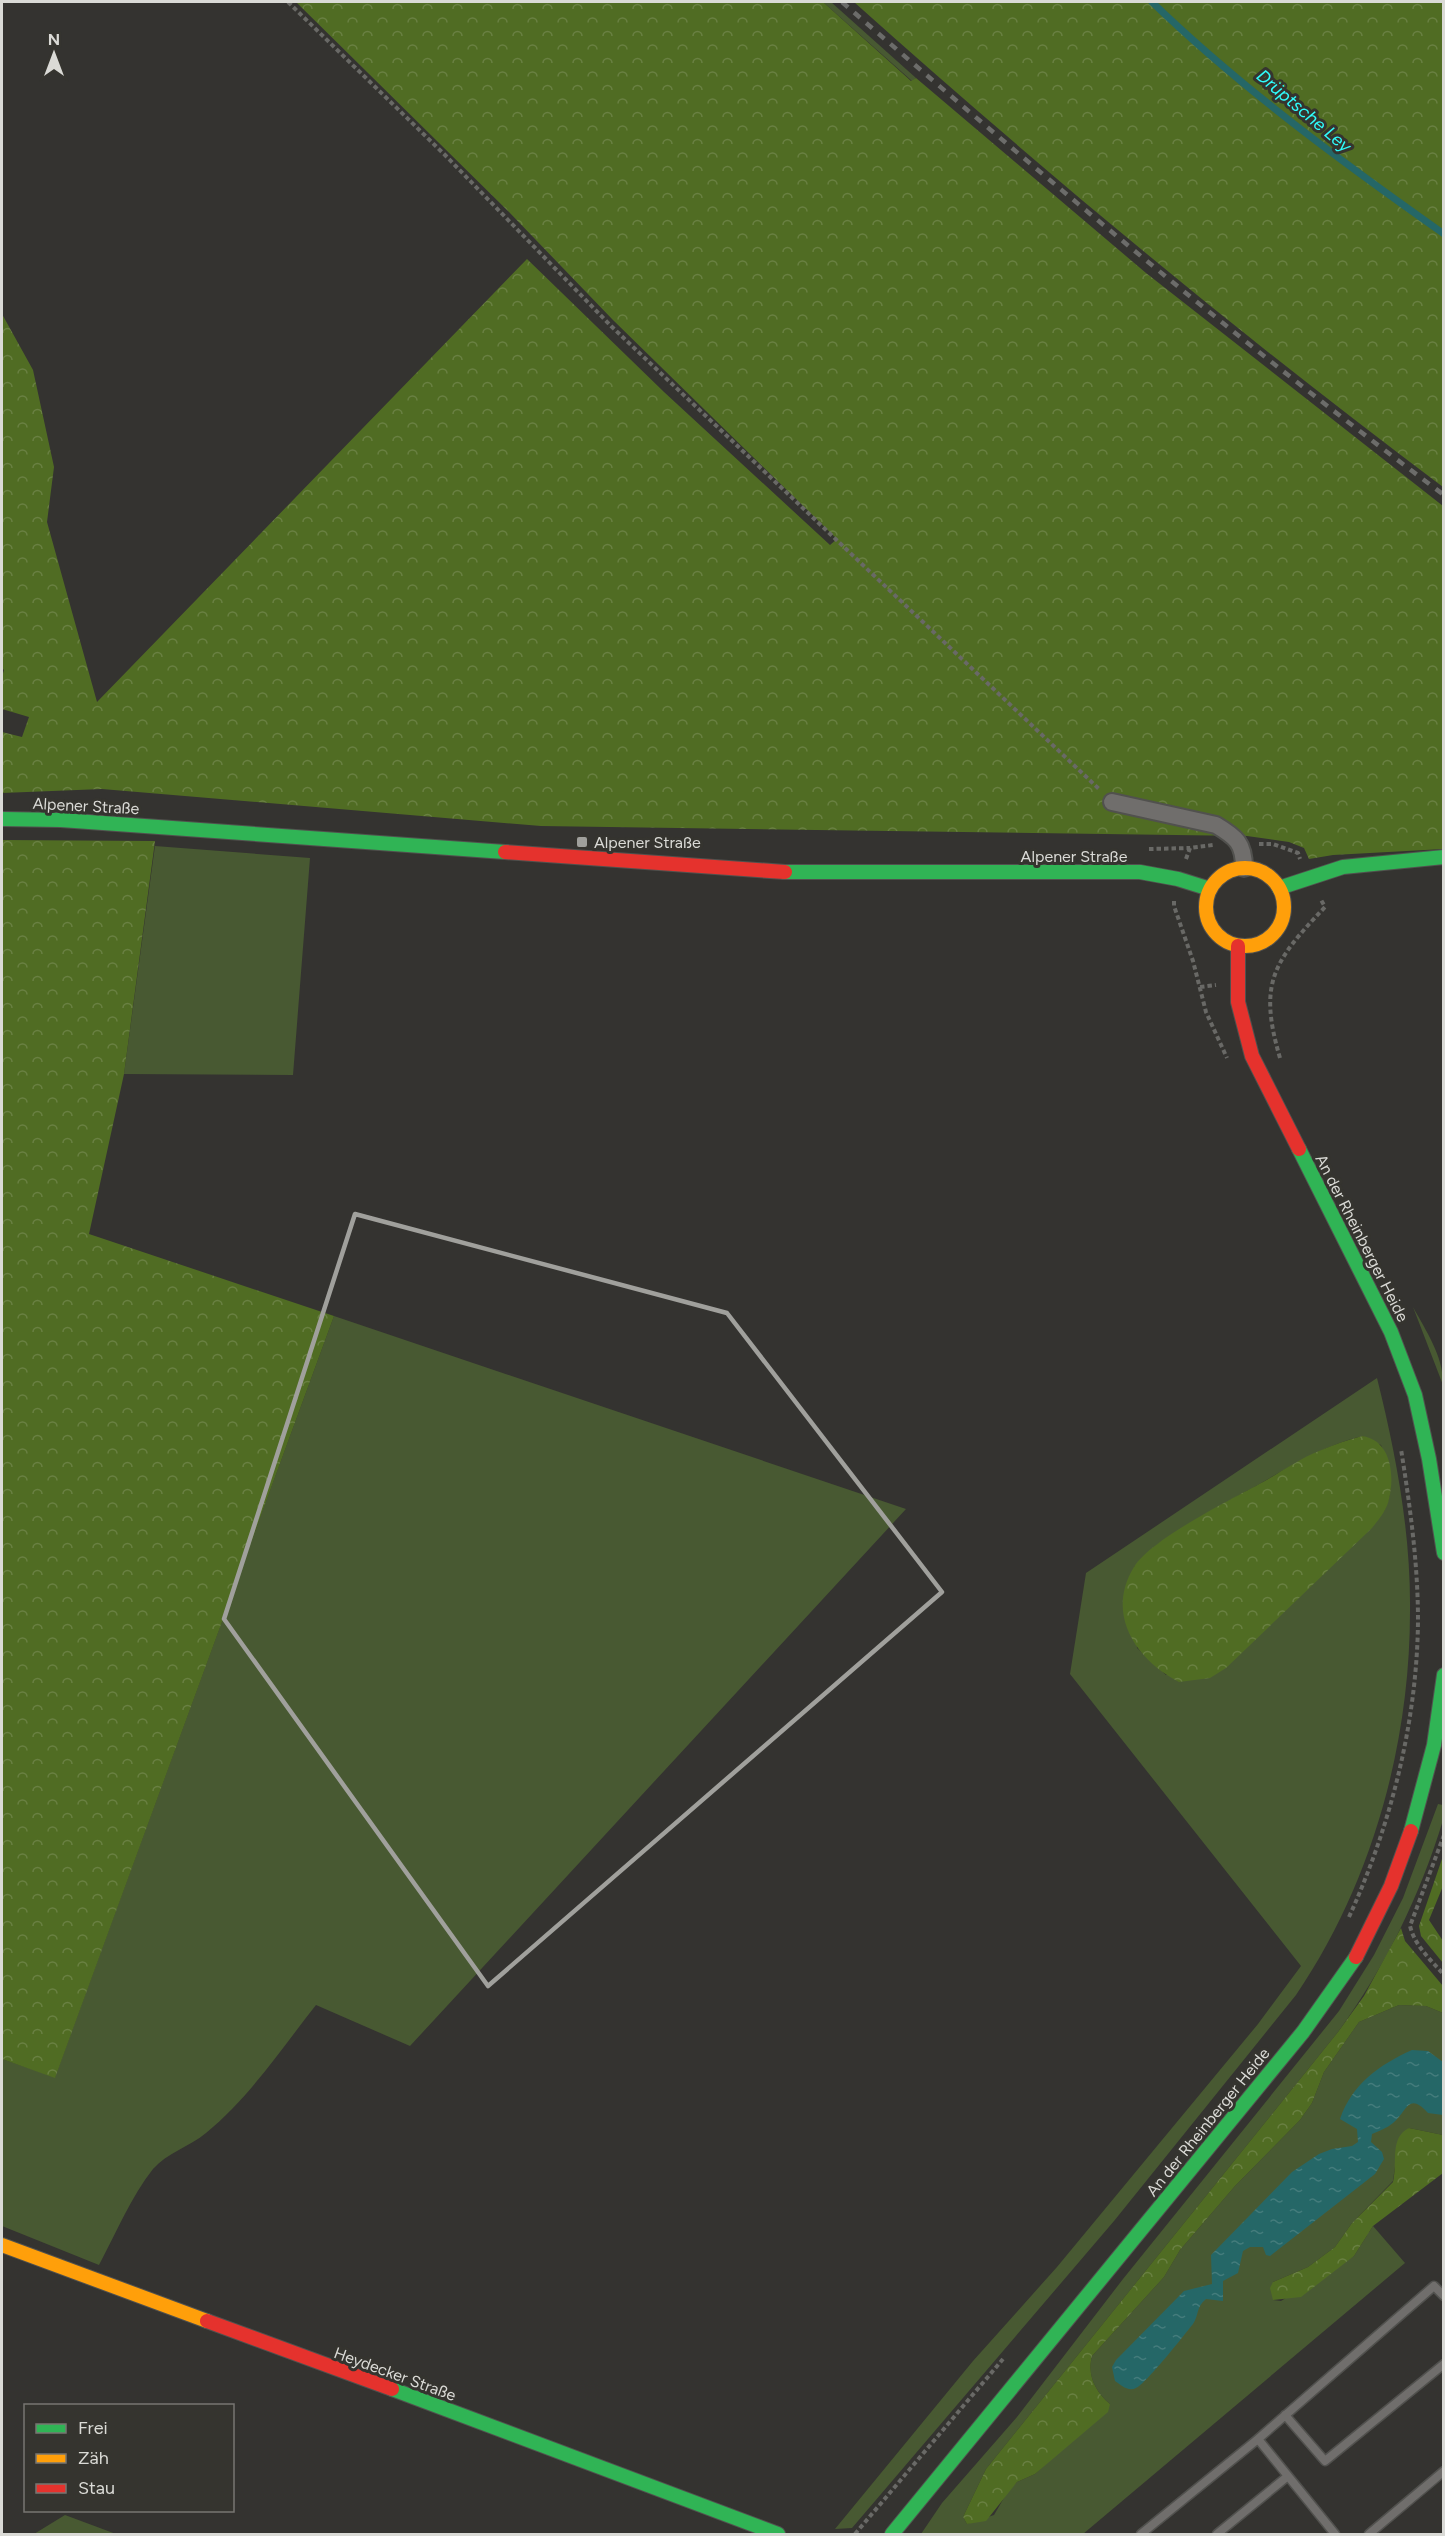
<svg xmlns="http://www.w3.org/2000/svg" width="1445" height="2536" font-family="Figtree,sans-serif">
	<defs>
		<pattern id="forest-crowns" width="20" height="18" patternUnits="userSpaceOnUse" patternTransform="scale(1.5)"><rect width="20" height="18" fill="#506c23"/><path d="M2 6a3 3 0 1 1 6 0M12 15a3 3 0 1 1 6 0" fill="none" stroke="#698042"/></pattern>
		<pattern id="water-ripples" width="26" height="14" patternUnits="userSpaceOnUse" patternTransform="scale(1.5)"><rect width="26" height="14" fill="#256767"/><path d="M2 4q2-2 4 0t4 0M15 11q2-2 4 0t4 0" fill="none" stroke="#447c7c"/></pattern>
	</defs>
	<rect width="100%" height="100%" fill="#343330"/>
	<!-- grass -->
	<path fill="#485932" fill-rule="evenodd" d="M823,2h8l85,76 -4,3z
		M155,846l155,12 -17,217 -169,-1z
		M1413,1307c13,24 31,50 30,78z
		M334,1316l572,193 -496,537 -94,-41c-34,43 -67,93 -110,128 -17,14 -39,20 -53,36 -22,28 -37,64 -54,96l-97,-39v-167l53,18z
		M1377,1378c19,76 34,155 33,234 0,134 -39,273 -114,383l-182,226 -262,307 -17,1 138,-168 84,-94 201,-243 43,-58 -231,-292 16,-101zM1362,1436l19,9c9,24 15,41 3,66l-218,164 -29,-27 -3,-81c31,-33 72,-53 111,-75 38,-21 74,-45 117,-56z
		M1438,1804l5,1v15c-23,76 -58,147 -105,212l-352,437 -23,48 4,7 27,-9 14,-24 9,-9 18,-8 75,-70c-15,-13 -23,-29 -18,-48l72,-79 16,-27 55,-64 65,-66 12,-17 12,-31 35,-50 40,-17 27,1 17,7v122l-34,-7 -13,31 -3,22 -41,42 -17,24 -27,20 -35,15v18l8,1 73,-45 19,-30 32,37 -322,271h-162l21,-31 75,-86 106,-138 216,-268 35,-56 29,-57z
		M65,2515l51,19h-82z"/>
	<!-- forest -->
	<path fill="url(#forest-crowns)" d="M296,2h527l88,79 5,-3 230,195 297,233v343l-110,6 -24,4 -5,-11 -15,-6 -42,-6 -706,-10 -439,-37 -100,4v-61l20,5 7,-20 -27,-8v-32l2,-7 -2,-2v-354l31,56 21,97 -7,55 50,180 430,-443 137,133 166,153 7,-6 -224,-219 -104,-108z
		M854,2h589v485c-203,-152 -399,-315 -589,-485z
		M2,840l153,1 -31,233 -35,160 245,82 -279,762 -53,-19z
		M1362,1436c29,4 33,39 27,63 -2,11 -10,20 -17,29l-146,140 -16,10 -31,4c-43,-22 -74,-68 -45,-115 17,-28 98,-68 129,-85 18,-10 36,-23 56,-31 14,-6 28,-11 43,-15z
		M1443,1856v30l-14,34 14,21v22l-22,-27 -2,-10z
		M1401,1928l4,13 38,45v27l-17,-7 -27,-1 -40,17 -35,50 -12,31 -12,17 -65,66 -55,64 -16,27 -72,79c-5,19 3,35 18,48l-2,8 -73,62 -18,8 -31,39 -19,3 -4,-7 23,-48 352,-437 26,-36z
		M1409,2128l34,7v38l-70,53 -19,30 -53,41 -28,3 -3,-12 3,-6 35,-15 27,-20 17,-24 41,-41c5,-20 -4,-44 16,-54z"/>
	<!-- water -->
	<path fill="url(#water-ripples)" d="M1412,2050l16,1 15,11v53l-15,-2c-20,-22 -21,-1 -35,10 -6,5 -14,8 -21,11l-1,8 11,10 2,7 -9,15 -105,82 -4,-1 -3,-8h-13l-7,4 -5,22 -15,8v20l-17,-2c-10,8 -7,16 -13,25 -8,10 -48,61 -57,64 -8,4 -15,-3 -21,-7l-3,-14 4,-7 68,-69 28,-7 -1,-29 81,-83 27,-18 13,-5 20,-3 6,-4 -1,-13 -17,-10c12,-35 39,-54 72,-69z"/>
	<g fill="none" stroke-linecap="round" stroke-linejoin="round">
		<!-- stream -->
		<path stroke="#256767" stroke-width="7" d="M1152,2c89,86 190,160 292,232"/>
		<defs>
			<path id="lane" d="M1285,2415l40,46 119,-97
				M1258,2439l176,-153 10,10
				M1141,2534l117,-95 77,95
				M1217,2534l71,-58
				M1369,2534l75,-63"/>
			<path id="street" d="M1112,802l104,23c20,12 28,18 28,43"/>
			<path id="fast" d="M2,819l59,1 444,32
				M785,872h355l38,7 32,10
				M1279,888l64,-21 101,-10
				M1299,1149l92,183 24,63 14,64 15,94
				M1411,1831l23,-86 10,-70
				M392,2389l386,145
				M892,2534l411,-502 53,-75"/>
			<path id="slow" d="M1206 907a39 39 0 1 1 78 0a39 39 0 1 1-78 0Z
				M2,2245l205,76"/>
			<path id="jam" d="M505,852l280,20
				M1238,946v56l14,54 47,93
				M1356,1957l35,-71 20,-55
				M207,2321l185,68"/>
		</defs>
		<!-- lane casing -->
		<use href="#lane" stroke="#51514e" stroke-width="11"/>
		<!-- street casing -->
		<use href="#street" stroke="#51514e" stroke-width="20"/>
		<!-- fast casing -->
		<use href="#fast" stroke="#51514e" stroke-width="16"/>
		<!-- slow casing -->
		<use href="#slow" stroke="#51514e" stroke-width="16"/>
		<!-- jam casing -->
		<use href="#jam" stroke="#51514e" stroke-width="16"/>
		<!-- path -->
		<path stroke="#696966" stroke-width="4" stroke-dasharray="4.5 3" stroke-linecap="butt" d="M288,2l157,153 166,171 488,463
			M1259,844h14l25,9 2,6
			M1149,849l41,-1
			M1186,859l4,-11 23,-3
			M1174,901v5l19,55 13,51 21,46
			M1200,987l16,-2
			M1280,1058c-22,-75 -7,-96 45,-151l-5,-9
			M1444,1835l-34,91c5,20 20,33 34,49
			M1349,1917c42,-92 68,-195 69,-296 0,-58 -8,-115 -17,-172
			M855,2534l148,-175"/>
		<!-- lane -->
		<use href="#lane" stroke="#706e6c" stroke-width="8"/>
		<!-- street -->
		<use href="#street" stroke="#706e6c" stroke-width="16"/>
		<!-- fast -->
		<use href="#fast" stroke="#30b455" stroke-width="14"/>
		<!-- slow -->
		<use href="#slow" stroke="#ff9f0a" stroke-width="14"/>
		<!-- jam -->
		<use href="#jam" stroke="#e5322d" stroke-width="14"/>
		<!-- rail -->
		<path stroke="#6c6c6a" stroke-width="4.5" stroke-dasharray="8 8" stroke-linecap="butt" d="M842,2c196,170 393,337 602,493"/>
	</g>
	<!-- marked area -->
	<path fill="none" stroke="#a0a09c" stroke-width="4.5" stroke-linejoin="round" d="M355,1214l372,99 215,279 -454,394 -264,-367z"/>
	<!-- markers -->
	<rect fill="#a0a09c" stroke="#35342f" stroke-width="2" x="576" y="836" width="12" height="12" rx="3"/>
	<g text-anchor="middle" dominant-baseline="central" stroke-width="6" stroke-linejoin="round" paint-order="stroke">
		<!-- street labels -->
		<g font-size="16" fill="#dadad6" stroke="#35342f">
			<text transform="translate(86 806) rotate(3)">Alpener Straße</text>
			<text x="1074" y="856">Alpener Straße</text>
			<text transform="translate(1362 1238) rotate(63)">An der Rheinberger Heide</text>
			<text transform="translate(1208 2122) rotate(-51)">An der Rheinberger Heide</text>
			<text transform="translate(395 2374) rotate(20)">Heydecker Straße</text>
		</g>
		<!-- poi labels -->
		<g font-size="16" fill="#dadad6" stroke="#35342f" text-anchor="start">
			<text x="594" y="842">Alpener Straße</text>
		</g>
		<!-- water labels -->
		<g font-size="18" font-style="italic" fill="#2ffbfb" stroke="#35342f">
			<text transform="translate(1304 111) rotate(40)">Drüptsche Ley</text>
		</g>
	</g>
	<!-- border -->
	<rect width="1445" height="2536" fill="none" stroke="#dadad6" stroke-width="6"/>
	<!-- legend -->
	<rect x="24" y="2404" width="210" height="108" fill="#35342f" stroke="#777672" stroke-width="1.5"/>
	<rect x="36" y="2424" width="30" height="9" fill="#30b455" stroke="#777672" stroke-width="1.5"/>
	<text x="78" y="2434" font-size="18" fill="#dadad6">Frei</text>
	<rect x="36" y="2454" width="30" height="9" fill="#ff9f0a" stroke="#777672" stroke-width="1.5"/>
	<text x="78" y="2464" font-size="18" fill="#dadad6">Zäh</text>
	<rect x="36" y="2484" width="30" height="9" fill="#e5322d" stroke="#777672" stroke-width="1.5"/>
	<text x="78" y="2494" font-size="18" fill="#dadad6">Stau</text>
	<!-- north arrow -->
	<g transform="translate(54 54)" stroke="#35342f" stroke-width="4.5" paint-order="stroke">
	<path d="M0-4.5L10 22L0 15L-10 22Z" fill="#dadad6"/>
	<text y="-9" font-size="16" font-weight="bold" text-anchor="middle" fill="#dadad6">N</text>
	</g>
</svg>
